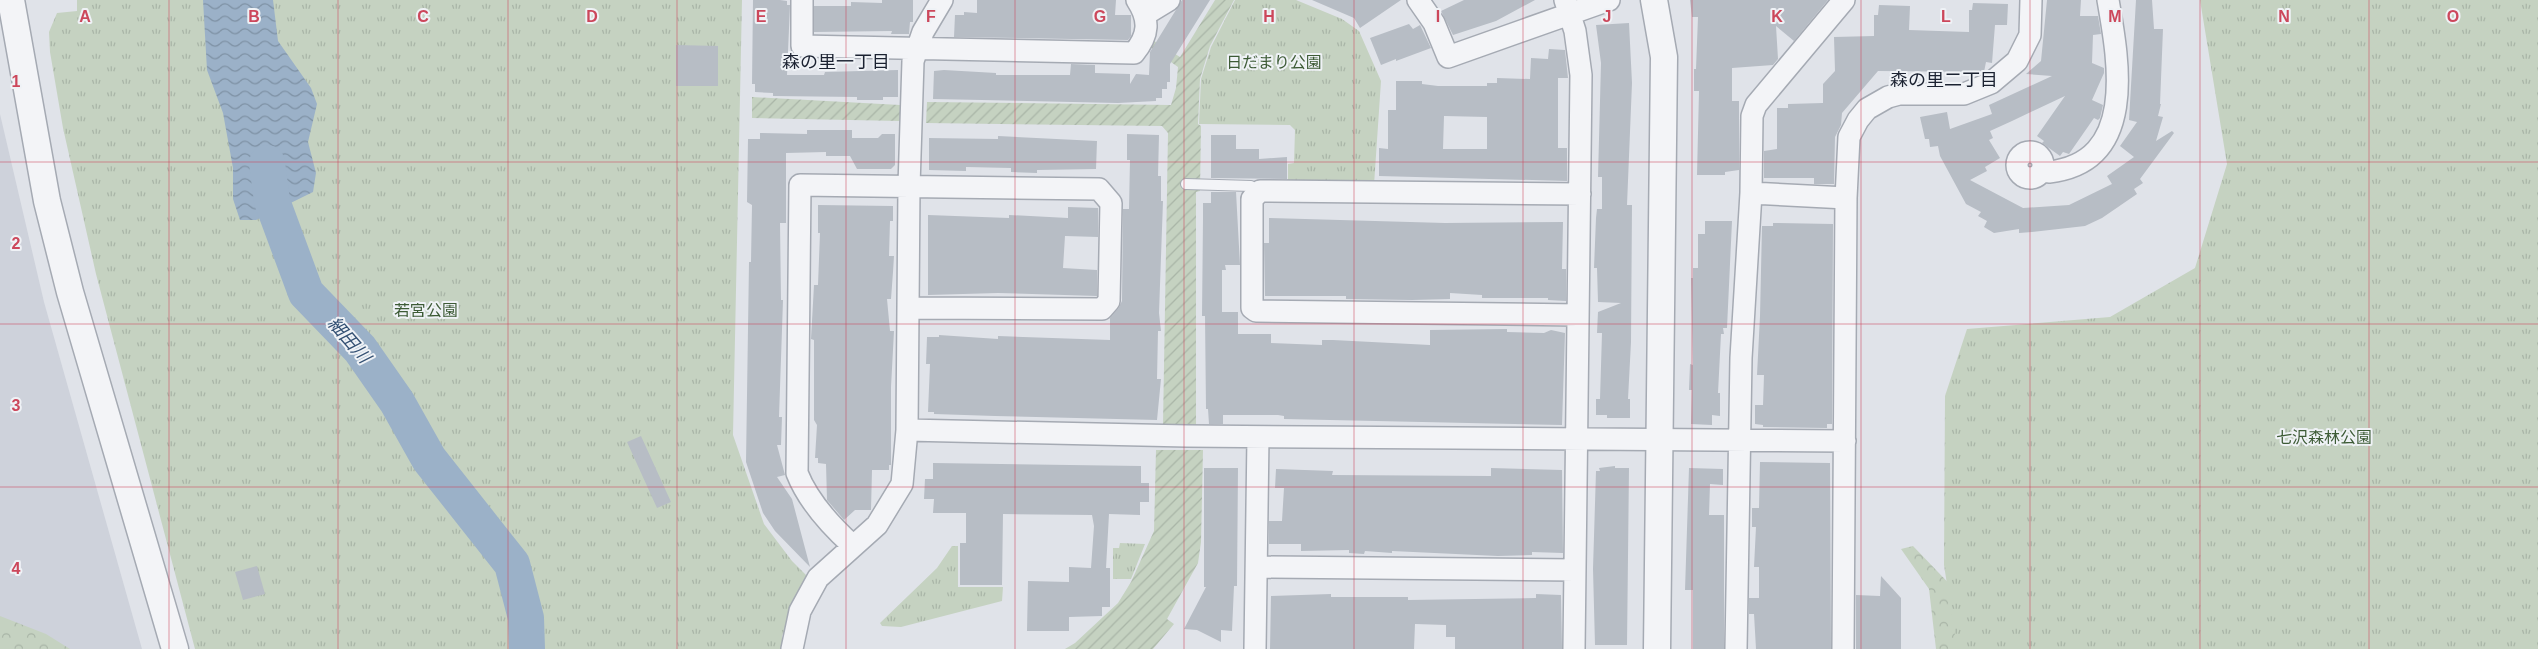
<svg xmlns="http://www.w3.org/2000/svg" width="2538" height="649" font-family="Arial,'Noto Sans JP',sans-serif">
	<defs>
		<pattern id="forest-crowns" width="20" height="18" patternUnits="userSpaceOnUse" patternTransform="scale(1.25)"><rect width="20" height="18" fill="#c5d2c1"/><path d="M2 6a3 3 0 1 1 6 0M12 15a3 3 0 1 1 6 0" fill="none" stroke="#a9b5a7"/></pattern>
		<pattern id="park-tufts" width="24" height="20" patternUnits="userSpaceOnUse" patternTransform="scale(1.25)"><rect width="24" height="20" fill="#c5d2c1"/><path d="M3 7l-1-3M5 7V3M7 7l1-3M15 17l-1-3M17 17v-4M19 17l1-3" fill="none" stroke="#a9b5a7"/></pattern>
		<pattern id="garden-furrows" width="10" height="10" patternUnits="userSpaceOnUse" patternTransform="scale(1.25)"><rect width="10" height="10" fill="#c5d2c1"/><path d="M-1 1l2-2M0 10L10 0M9 11l2-2" fill="none" stroke="#a9b5a7"/></pattern>
		<pattern id="water-waves" width="16" height="10" patternUnits="userSpaceOnUse" patternTransform="scale(1.25)"><rect width="16" height="10" fill="#9bb1c8"/><path d="M0 5q4-4 8 0t8 0" fill="none" stroke="#7e91a4"/></pattern>
	</defs>
	<rect width="100%" height="100%" fill="#e0e3e9"/>
	<!-- built -->
	<path fill="#ced2db" d="M0,114l44,188 98,347h-142z"/>
	<!-- forest -->
	<path fill="url(#forest-crowns)" d="M1913,546l72,75 45,28h-94l-7,-60 -28,-40z
		M0,616l46,18 24,15h-70z"/>
	<!-- park -->
	<path fill="url(#park-tufts)" d="M77,0h665l-9,435 31,89 28,37 17,17 -27,58v13h-587l-99,-375 -33,-146 -13,-76 -1,-20 8,-19 20,-2z
		M1235,0h61l46,19 17,12 22,50 -7,104 -86,-2v-19l6,-1 1,-33 -5,-5 -91,-1 2,-45 10,-32z
		M2200,0h338v649h-581l-13,-84 1,-169 22,-67 143,-12 85,-49 32,-104z
		M1120,543l25,1 -14,35h-18v-31h6z
		M952,546h6v41h45l-1,14 -101,26 -19,-1 -2,-3 57,-55z"/>
	<!-- garden -->
	<path fill="url(#garden-furrows)" d="M1215,0h19l-24,46 -10,33 -2,45 3,2 -1,65 -4,1v234l-33,-1 5,-292 -6,-7 -236,-3 1,-21 244,3 5,-17 2,-21 -28,-20 1,-8 29,18z
		M752,97l148,8v16l-148,-3z
		M1156,450h47l-2,92 -3,21 -31,56 7,5 -21,25h-88l10,-6 43,-40 13,-21 23,-51z"/>
	<!-- water -->
	<path fill="url(#water-waves)" d="M203,0h70l5,41 33,47 6,16 -9,38 8,31 -3,19 -57,28h-16l-7,-21v-31l-10,-55 -16,-43z"/>
	<g fill="none" stroke-linecap="round" stroke-linejoin="round">
		<!-- river -->
		<path stroke="#9bb1c8" stroke-width="36" d="M267,163l5,38 34,92 54,56 37,53 32,57 83,105 14,54 1,31"/>
	</g>
	<!-- building -->
	<path fill="#b7bdc5" fill-rule="evenodd" d="M753,0h27l7,1v4h3l-3,70h37l1,-3 73,-2v27h-15v3h-26v-3l-84,-1v-3l-18,-1v-8h-3z
		M882,0h31v22h-3l-1,12h-18l1,-3 -78,1v-26h37v-4l31,1z
		M977,0h139l-1,15h16v21l-3,4 -174,-3 1,-22h9v-3l13,1z
		M1182,0h28l-40,64v18h-3v7h-5v9h-6v3l-38,2 -185,-4 1,-28 10,-1 52,3v2h74l1,-11 24,1v8l35,1v10l6,-10 13,1 1,-23z
		M1312,0h89l-41,28 -6,-10z
		M1464,0h71l-39,21 -43,14 -12,-24z
		M1690,0h138l-34,41 -18,-15 2,33 -5,6 -41,3v33h7v69l-14,2v3h-28l2,-84h-5v-22h2l2,-52h-6z
		M2047,0h34l-1,16h18l3,18 -8,1 -1,28 12,5v5l-12,27 11,5 -3,13 -2,2 -4,-2 -25,36 -6,-2 -3,4 -18,-13 2,-2 -7,-5 28,-40 -53,25 -22,10 3,7 -4,2 11,18 -15,9 2,4 -17,9 53,28 46,-3 43,-21 -5,-8 27,-19 -14,-11 17,-24 -8,-2 7,-120h16l2,29h9l-3,75h1l-3,12 5,1 -7,24 16,-10 2,2 -34,46 3,4 -9,6 3,5 -35,24 -17,8 -53,6 -13,1v-4l-25,4 -10,-6 3,-6 -9,-5 3,-4 -15,-8 -26,-48 -2,-10 -8,1 -1,-8h-4l-5,-22 27,-5 3,17 42,-15 -3,-9 63,-29 -26,-2 15,-13z
		M1973,3l35,1 -1,21h-12l-3,38 -6,-1 -2,10 -106,-1 -36,42 -1,12 -6,12 -1,47h-20v-6h-50v-27l13,-2v-41h11v-4l35,-1v-19l12,-13 -1,-34 40,-1v-21h4l1,-10 31,1 -1,24 60,2v-22h3z
		M1629,23l3,60 -5,122h5l-1,137 -3,57h2v19h-23v-3h-11v-16h4l2,-66h-5l1,-21 23,-9 -23,-1 -1,-34h-3l2,-50 1,-9h5v-32h-4l3,-114 -5,-38z
		M1409,24l4,5 7,-4 11,23 -35,13v-2l-15,6 -11,-27z
		M676,45l42,1v40h-42z
		M1549,49l16,1 3,28h-10v70h9v33l-188,-5v-28l9,1v-39h8v-29h26v3l16,2h49v-3h10v-5l33,1 1,-21 17,1zM1444,116l43,1v32h-44z
		M807,130h45v8h26l4,-4h13v31l-4,4h-34l-7,-13h-24v-4l-40,1v70h-6l1,77h2l-4,117h3l-1,28h-4l8,30 -8,2 15,22 18,68 -35,-36 -12,-18 -17,-51 3,-200h2l1,-57 -5,-3 1,-63h12v-6l47,1z
		M1127,134l32,1 -1,41h3v25h2l-4,112 2,18h-3l-1,48h4l-4,41 -162,-4 -61,-2v-2h-6l2,-48h-4l1,-27h12v-2l59,4v-3l112,4v-22l8,-9 4,-8 1,-92h6l1,-49h-3z
		M1211,135h25v14h23v10l28,-2v22l-76,-1z
		M998,136l99,5 -1,28 -59,1v3l-26,-1v-4l-45,-1v4l-37,-1v-32l69,1z
		M1211,192h25l4,73h-15l1,5h-4v42h16v22h33v9l51,2v-5h11l97,5v-15l77,-1v3l37,1 7,-3 14,3 -3,92 -278,-6v-3l-6,-1h-55v9h-14l-1,-15h-2l-1,-93h-3l1,-97v-16h8z
		M818,205l75,1v15h-3l-1,35h5l-1,16 -2,27h-4l3,32h4l-3,56v78h-2v5h-17l-1,40h-16l-11,10 -17,-20 -1,-36 -8,-1v-5h-3l2,-33 -3,-5v-80l-3,-1 3,-54h4l2,-52h-2z
		M1068,207l30,1v29l-33,-1 -2,32 34,2v26l-99,-3 -70,2v-80l81,3v-3l59,3z
		M1269,218l176,5 118,-1 -1,47h4v32l-18,-1v-2h-66v-3l-32,-2v6l-38,1 -66,-1v-3h-81l-1,-53h5z
		M1705,221h27l-5,107h-4l1,6h-3l-3,59h2v23l-8,-1v10l-21,-1 1,-34h-3l1,-26 3,1 -2,-87h2v-10h5v-34h7z
		M1773,223l60,1 -1,200h-5v4l-64,-1v-2l-8,-1v-19h8l1,-30h-7l3,-59 2,-90h11z
		M641,436l30,66 -14,6 -30,-66z
		M1760,462l70,1 1,186h-75l-2,-35h-5v-16h10v-31h-5l2,-40h-4v-19h7z
		M933,463l208,3v17h8v19h-9v13l-31,-1 -3,54h4v39h-8v9l-33,1v14h-42l1,-50 41,1v-15l22,1 3,-42 -2,-11 -89,-1 -1,71h-42v-42h6v-30h-33l1,-14h-10l1,-20h8z
		M1615,466v2h14l-2,177h-32l-2,-76 3,-98h4l-1,-3z
		M1204,468h34l-1,118h-3l-2,45 -11,-1v12l-24,-12 -13,-1 22,-42h-2z
		M1491,468l71,2 1,83 -31,-1v3l-34,1 -106,-5v2l-27,-2 -1,3 -15,-1v-3l-48,1v-7h-32v-23h13l2,-33h-9l1,-19 57,2 -1,4 159,1z
		M1689,468l34,1v16l-13,-1 -1,31h15v134h-31v-59h-8z
		M257,566l8,28 -22,6 -8,-28z
		M1881,576l20,22v51h-45v-54l24,1z
		M1331,594v3h77v3l128,-2v-4l25,1 1,54h-107v-12h-9v-12l-31,-1 -1,25h-144l1,-53z"/>
	<g fill="none" stroke-linecap="round" stroke-linejoin="round">
		<defs>
			<path id="service" d="M1186,184l65,2 9,5"/>
			<path id="minor" d="M802,0v46l332,7c15,-18 16,-33 3,-53
				M1418,0l16,23 14,34 161,-57
				M1565,0l10,31 6,44 -7,574
				M1146,14l23,-14
				M2017 165a13 13 0 1 1 26 0a13 13 0 1 1-26 0Z
				M2044,167l5,5c88,-10 70,-109 59,-172
				M1751,193l95,5
				M1578,315l-322,-4 -4,-3v-109l8,-8 320,3
				M907,430l280,6 658,5
				M852,545c-22,-20 -44,-44 -55,-72l3,-288 299,4 12,14 -2,98 -7,8 -194,-1
				M1257,567l318,3
				M792,649l8,-38 18,-33 59,-53 25,-41 5,-54 2,-244 4,-125 10,-29 19,-32
				M1255,649l3,-212
				M1736,649l5,-291 10,-165 1,-77 4,-11 88,-105
				M1843,649l3,-451 3,-61 9,-17 9,-11 21,-12 11,-3h65l27,-11 26,-22 13,-26 1,-35"/>
			<path id="tertiary" d="M11,0l36,201 23,91 105,357
				M1654,0l10,57 -7,592"/>
		</defs>
		<!-- service casing -->
		<use href="#service" stroke="#a5aab3" stroke-width="12"/>
		<!-- minor casing -->
		<use href="#minor" stroke="#a5aab3" stroke-width="24"/>
		<!-- tertiary casing -->
		<use href="#tertiary" stroke="#a5aab3" stroke-width="29"/>
		<!-- service -->
		<use href="#service" stroke="#f3f4f7" stroke-width="10"/>
		<!-- minor -->
		<use href="#minor" stroke="#f3f4f7" stroke-width="21"/>
		<!-- tertiary -->
		<use href="#tertiary" stroke="#f3f4f7" stroke-width="26"/>
	</g>
	<!-- grid -->
	<path fill="none" stroke="#cc475b" stroke-width="1" stroke-opacity="0.55" d="M169,0v649M338,0v649M508,0v649M677,0v649M846,0v649M1015,0v649M1184,0v649M1354,0v649M1523,0v649M1692,0v649M1861,0v649M2030,0v649M2200,0v649M2369,0v649M0,162h2538M0,324h2538M0,487h2538"/>
	<g text-anchor="middle" dominant-baseline="central" stroke-width="4" stroke-linejoin="round" paint-order="stroke">
		<!-- park labels -->
		<g font-size="16" fill="#3d5b36" stroke="#eff2f6">
			<text x="1274" y="62">日だまり公園</text>
			<text x="426" y="310">若宮公園</text>
			<text x="2324" y="437">七沢森林公園</text>
		</g>
		<!-- neighbourhood labels -->
		<g font-size="18" fill="#1b2231" stroke="#eff2f6">
			<text x="836" y="62">森の里一丁目</text>
			<text x="1944" y="80">森の里二丁目</text>
		</g>
		<!-- water labels -->
		<g font-size="18" font-style="italic" fill="#335073" stroke="#eff2f6">
			<text transform="translate(349 340) rotate(49)">細田川</text>
		</g>
	</g>
	<g font-size="16" text-anchor="middle" font-weight="bold" fill="#cc475b" stroke="#eff2f6" stroke-width="4" stroke-linejoin="round" paint-order="stroke">
		<text x="85" y="22">A</text>
		<text x="254" y="22">B</text>
		<text x="423" y="22">C</text>
		<text x="592" y="22">D</text>
		<text x="761" y="22">E</text>
		<text x="931" y="22">F</text>
		<text x="1100" y="22">G</text>
		<text x="1269" y="22">H</text>
		<text x="1438" y="22">I</text>
		<text x="1607" y="22">J</text>
		<text x="1777" y="22">K</text>
		<text x="1946" y="22">L</text>
		<text x="2115" y="22">M</text>
		<text x="2284" y="22">N</text>
		<text x="2453" y="22">O</text>
		<text x="16" y="87">1</text>
		<text x="16" y="249">2</text>
		<text x="16" y="411">3</text>
		<text x="16" y="574">4</text>
	</g>
</svg>
